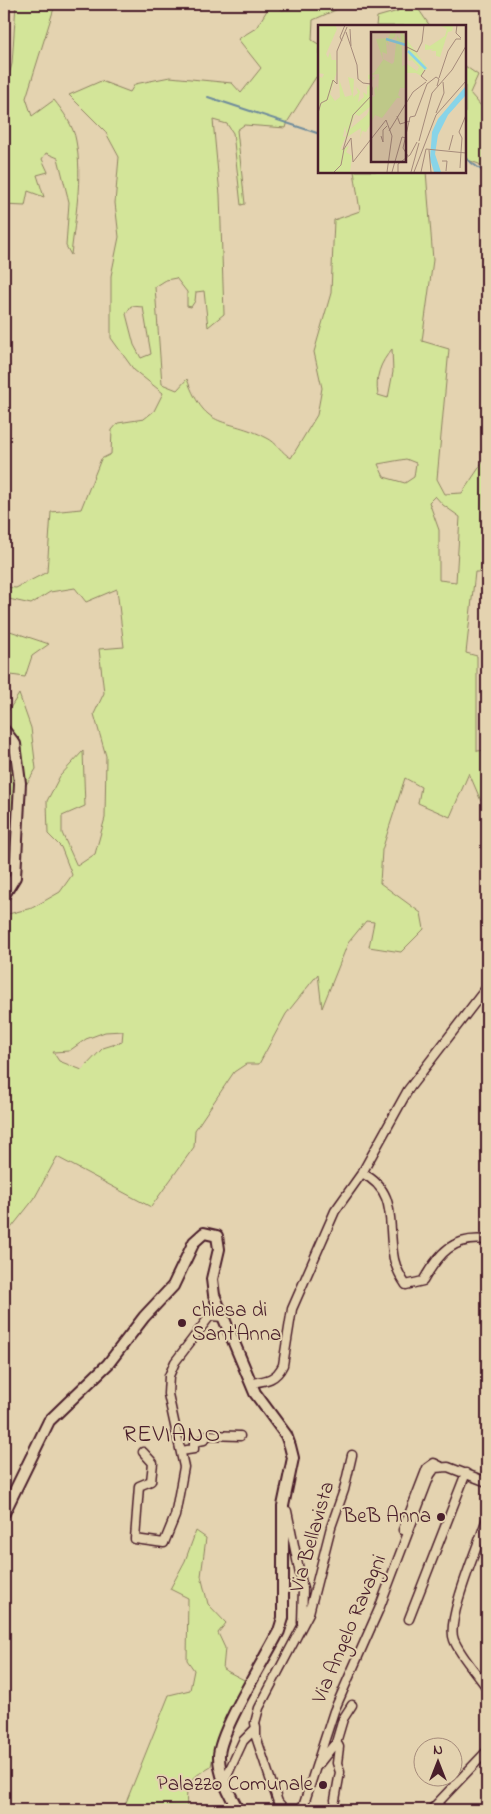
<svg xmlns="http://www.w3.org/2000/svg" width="491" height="1814" font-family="'Indie Flower',sans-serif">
	<rect width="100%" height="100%" fill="#e4d3b0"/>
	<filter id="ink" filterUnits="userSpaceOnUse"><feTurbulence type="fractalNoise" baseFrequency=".02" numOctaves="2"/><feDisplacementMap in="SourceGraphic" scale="10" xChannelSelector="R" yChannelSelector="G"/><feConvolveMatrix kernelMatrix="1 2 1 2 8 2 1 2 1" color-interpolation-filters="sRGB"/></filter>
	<g filter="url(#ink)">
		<!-- green -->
		<path fill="#d3e599" stroke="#8e8262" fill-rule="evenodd" d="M16,4l39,1 -29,93 6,18 22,-16c9,11 20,27 22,41 7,37 -1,77 -5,114l-5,-9 3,-44 -11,-44 -12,-5 -4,6 6,13 -11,3 7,22 -16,-6 -3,15 -21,-1v-113l8,-28z
			M271,4h4l7,6 29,-6h29v4l-27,12 -1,20 8,5v33l-4,-1 -28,44 -2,7 -42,-3 -7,5 8,74 -4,1 -8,-72 -6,-9 -14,-4 7,75 4,119 -16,13 -4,-36 -8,1 -1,9 -4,6 -4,-1v-14l-11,-14 -10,2 -11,7 7,97 15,6 10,-11c20,54 38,37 80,59 9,4 15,15 24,20l26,-43 5,-27 -8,-36 17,-59 3,-73 26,-9 -6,-40h72l7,89 -11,81 27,8 -12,130 8,15 17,-1 25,-37v116h-12l-9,81 11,3v95l10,-1v47l-6,4 -12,-28 -19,44 -32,-14 3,-16 -16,-9 -23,72 -2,33 41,30 3,16 -23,23 -32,-5 5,-25 -8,-1 -18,22 -26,65 -4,-34 -32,40 -27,50h-13l-12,8 -39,58 -1,17 -43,60 -94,-50 -23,42 -30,38v-322l28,-7 28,-16 12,-17 -11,-28 -13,-13 -1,-33 13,-25 23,-25 2,55 -23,10v17l15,33 18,-12 10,-36 1,-62 -12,-42 10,-21 -5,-44 25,-2 -7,-58 -31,13 -11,-14 -25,4 -19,12 -27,-6v-11l12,1 31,-16 4,-60 30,-3 20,-50 10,-5 1,-24 6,-7 26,-4 10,-8 9,-18 -29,-23 -23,-32v-62l8,-39 -4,-34 4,-46 -14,-26 -36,-36 32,-14 29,11 5,-8 35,-7 62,6 9,10 20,-25 -23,-29 18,-11zM131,306l12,1 8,47 -10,4 -7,-13 -8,-31zM392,349l1,23 -5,26 -10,-3c-3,-18 2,-32 14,-46zM406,459l10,4 -2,14 -9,6 -21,-6 -6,-13zM435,496l8,9 17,12 -4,65 -17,-2v-50l-10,-28zM105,1032l18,-1 -1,11 -19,6 -21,22 -23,-9 -6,-9 16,-1 17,-12z
			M396,4h19l15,22h-54l1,-9 21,-6z
			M465,66l13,9 -8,18 17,20v61l-8,-10 -14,-5z
			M4,629l45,15 -17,12 -7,21 -21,-3z
			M19,694l12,34 5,41 -22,35 -6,30 -4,3v-103l3,-21z
			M196,1531l10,7 -5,38 7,28 18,19 -8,10 7,15 -2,21 25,13 -32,59 -5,25c-22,13 -26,18 -24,44h-64l46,-115 21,-5 4,-20 -7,-10 1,-62 -18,-9 15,-28z"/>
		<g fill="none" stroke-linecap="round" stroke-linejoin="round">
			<!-- stream -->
			<path stroke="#6f8c9c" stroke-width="2" d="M208,97l112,37
				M465,158l19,14 3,7"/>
			<defs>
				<path id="minor" d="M362,1173c35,18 26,47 31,80 1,11 7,23 13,32l17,-4c16,-28 30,-45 64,-41
					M251,1383c15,-2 25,-3 32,-18l9,-56 43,-98 27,-38 46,-83 79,-103
					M181,1451l13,-2v-7l10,-2 4,-5 32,1
					M143,1452l10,11 -2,18 -12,5 -4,53 29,4 11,-27 9,-49 -16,-73 1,-18 6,-14 35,-46 13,1
					M287,1511l16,78 -1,34
					M487,1518c-7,24 -42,102 -33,122 7,17 23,33 33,48
					M403,1530l24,-62 7,-5 6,3
					M409,1619l57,-146
					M256,1728v9l22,65 7,8
					M335,1746l8,-27 9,-14
					M318,1765l15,-19 5,-1 1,2 -2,16 3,9 -5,28
					M224,1782l19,-41 13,-13 -1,-5 4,-15 50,-95 22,-86 13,-37 8,-35
					M302,1810l32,-99 45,-102 51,-134 5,-7 13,-1 39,15
					M431,1810l56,-59"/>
				<path id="tertiary" d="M4,730l11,14 5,39 -5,94 -11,18
					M4,1513l45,-92 59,-57 36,-47 29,-31 21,-44 10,-9 13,3 2,13 -7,30 2,16 41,98 31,42 4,11 3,12 -10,48v112l-4,13c-13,26 -60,101 -60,125 0,20 10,37 19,54"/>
			</defs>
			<!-- minor casing -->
			<use href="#minor" stroke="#4a1f2b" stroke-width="11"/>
			<!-- tertiary casing -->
			<use href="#tertiary" stroke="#4a1f2b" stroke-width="14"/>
			<!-- minor -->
			<use href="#minor" stroke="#e4d3b0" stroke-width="8"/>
			<!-- tertiary -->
			<use href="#tertiary" stroke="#e4d3b0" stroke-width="10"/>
		</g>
	</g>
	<!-- markers -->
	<g fill="#4a1f2b" stroke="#e4d3b0" stroke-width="2">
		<circle cx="182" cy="1323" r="5"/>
		<circle cx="441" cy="1517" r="5"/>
		<circle cx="323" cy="1785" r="5"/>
	</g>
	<g text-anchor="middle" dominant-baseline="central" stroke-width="4" stroke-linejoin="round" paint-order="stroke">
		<!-- poi labels -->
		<g font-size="21" fill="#4a1f2b" stroke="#e4d3b0" text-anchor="end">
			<text x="192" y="1311" text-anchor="start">chiesa di<tspan x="192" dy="24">Sant'Anna</tspan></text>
			<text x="431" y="1517">BeB Anna</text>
			<text x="313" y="1785">Palazzo Comunale</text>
		</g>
		<!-- street labels -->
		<g font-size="21" fill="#4a1f2b" stroke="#e4d3b0">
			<text transform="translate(313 1537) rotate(-74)">Via Bellavista</text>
			<text transform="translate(350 1629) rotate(-67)">Via Angelo Ravagni</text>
		</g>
		<!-- quarter labels -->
		<g font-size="24" letter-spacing="1" fill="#4a1f2b" stroke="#e4d3b0">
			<text x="172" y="1435">REVIANO</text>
		</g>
	</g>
	<!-- overview -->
	<g transform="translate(318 25)">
		<rect width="148" height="148" fill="#e4d3b0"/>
		<path d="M0,0h17l2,4 -11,25 2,4 2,-6 2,8h4l1,11 -7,23 5,7 5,-4 -1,-18 6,18 7,-2 -4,-18 6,2 -1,18 5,-4 -2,-6 4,4 -2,11 6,-5 -1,-5 4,3v-8l5,-5 -2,16 5,-2 -1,-7 3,-3 1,7 1,-19 -9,1 5,3 -2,2 -5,-1v-4l6,-2 9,-13 -7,-21 12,-1 3,-6 5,-2 -1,7 -7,4 1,5 -3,-5 1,13 -5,-2 1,7 9,5 2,-2 3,-27 4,6 -1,-11 28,39 -4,1 -3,6 -5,-3h-11l2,15h-7l-2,7 3,3h-4l-15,20 -7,-3 -9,17 -4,-1 -2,8 1,-11 -14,9 -2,-11 -2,11 3,-1 -6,14 9,-4 -3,6 6,4 -2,16h-32v-97l4,3 2,-4 -6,-1zM84,17l5,4 2,15 3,-1 7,7 -2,4 -10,-7 -5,2zM53,81l-4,9 -17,14 5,-15 4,2zM135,0l-1,6 -4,1 -8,25 -4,-1v-5h-5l2,-2 -8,1v-6l5,2 15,-10 2,-7 -6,-3z" fill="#d3e599" fill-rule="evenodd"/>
		<path d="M147,62v9l-17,19 -10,20 -3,19 6,18h-7l-4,-13 2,-27 6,-13z" fill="#88d4e8"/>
		<path fill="none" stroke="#88d4e8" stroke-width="2.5" d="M68,14l20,6M90,26l18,18"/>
		<path fill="none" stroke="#a68b7b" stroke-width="1" d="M139,0l-1,8 5,5M32,4l1,17M24,16l-2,-4 5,-12M88,31l1,-9 10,5 5,-10 2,-17M107,45l-4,6 6,5M121,53l9,-27 8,-12h5M0,88l3,-10 6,-3 6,-20 4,4v-33l10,-24M118,88l8,-20 -1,-11M79,91l3,8 10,-3M71,106l24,-39 13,-10M63,111l2,6v-12l4,-4M101,116l13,-48 20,-23 14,-24M25,125l10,-35 19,-20v-7l-1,-4 -8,-1 -5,-4 -1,-14 -11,-33M111,125l2,22M131,125l4,-15M143,127l1,-14 -3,-6 7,-17M90,131l-5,-8 7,-31 5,-1 12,-32 9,-7 3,2 -2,7M124,136h5l-1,10M35,137l33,-42 6,16 -5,36M142,143l1,-16M16,147l7,-7 3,-16 7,-11 2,24M74,147l10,-35 4,1M80,147v-8l12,-9 7,-13M93,147l8,-29M96,147l22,-57 30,-34M103,147l5,-23 40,4"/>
		<path fill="#4a1f2b" fill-opacity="0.15" stroke="#4a1f2b" stroke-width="2.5" d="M53,7h35v130h-35z"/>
		<rect width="148" height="148" fill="none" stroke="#4a1f2b" stroke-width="2.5"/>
	</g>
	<!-- margin -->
	<rect width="491" height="1814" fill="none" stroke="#e4d3b0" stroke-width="20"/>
	<rect x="10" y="10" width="471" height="1794" fill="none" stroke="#4a1f2b" stroke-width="2" filter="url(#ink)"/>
	<!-- north arrow -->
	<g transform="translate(438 1762)"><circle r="24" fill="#e4d3b0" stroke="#a68b7b"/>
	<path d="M0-4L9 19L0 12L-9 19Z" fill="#4a1f2b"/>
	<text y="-8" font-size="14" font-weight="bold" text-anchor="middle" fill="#4a1f2b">N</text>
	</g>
</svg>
